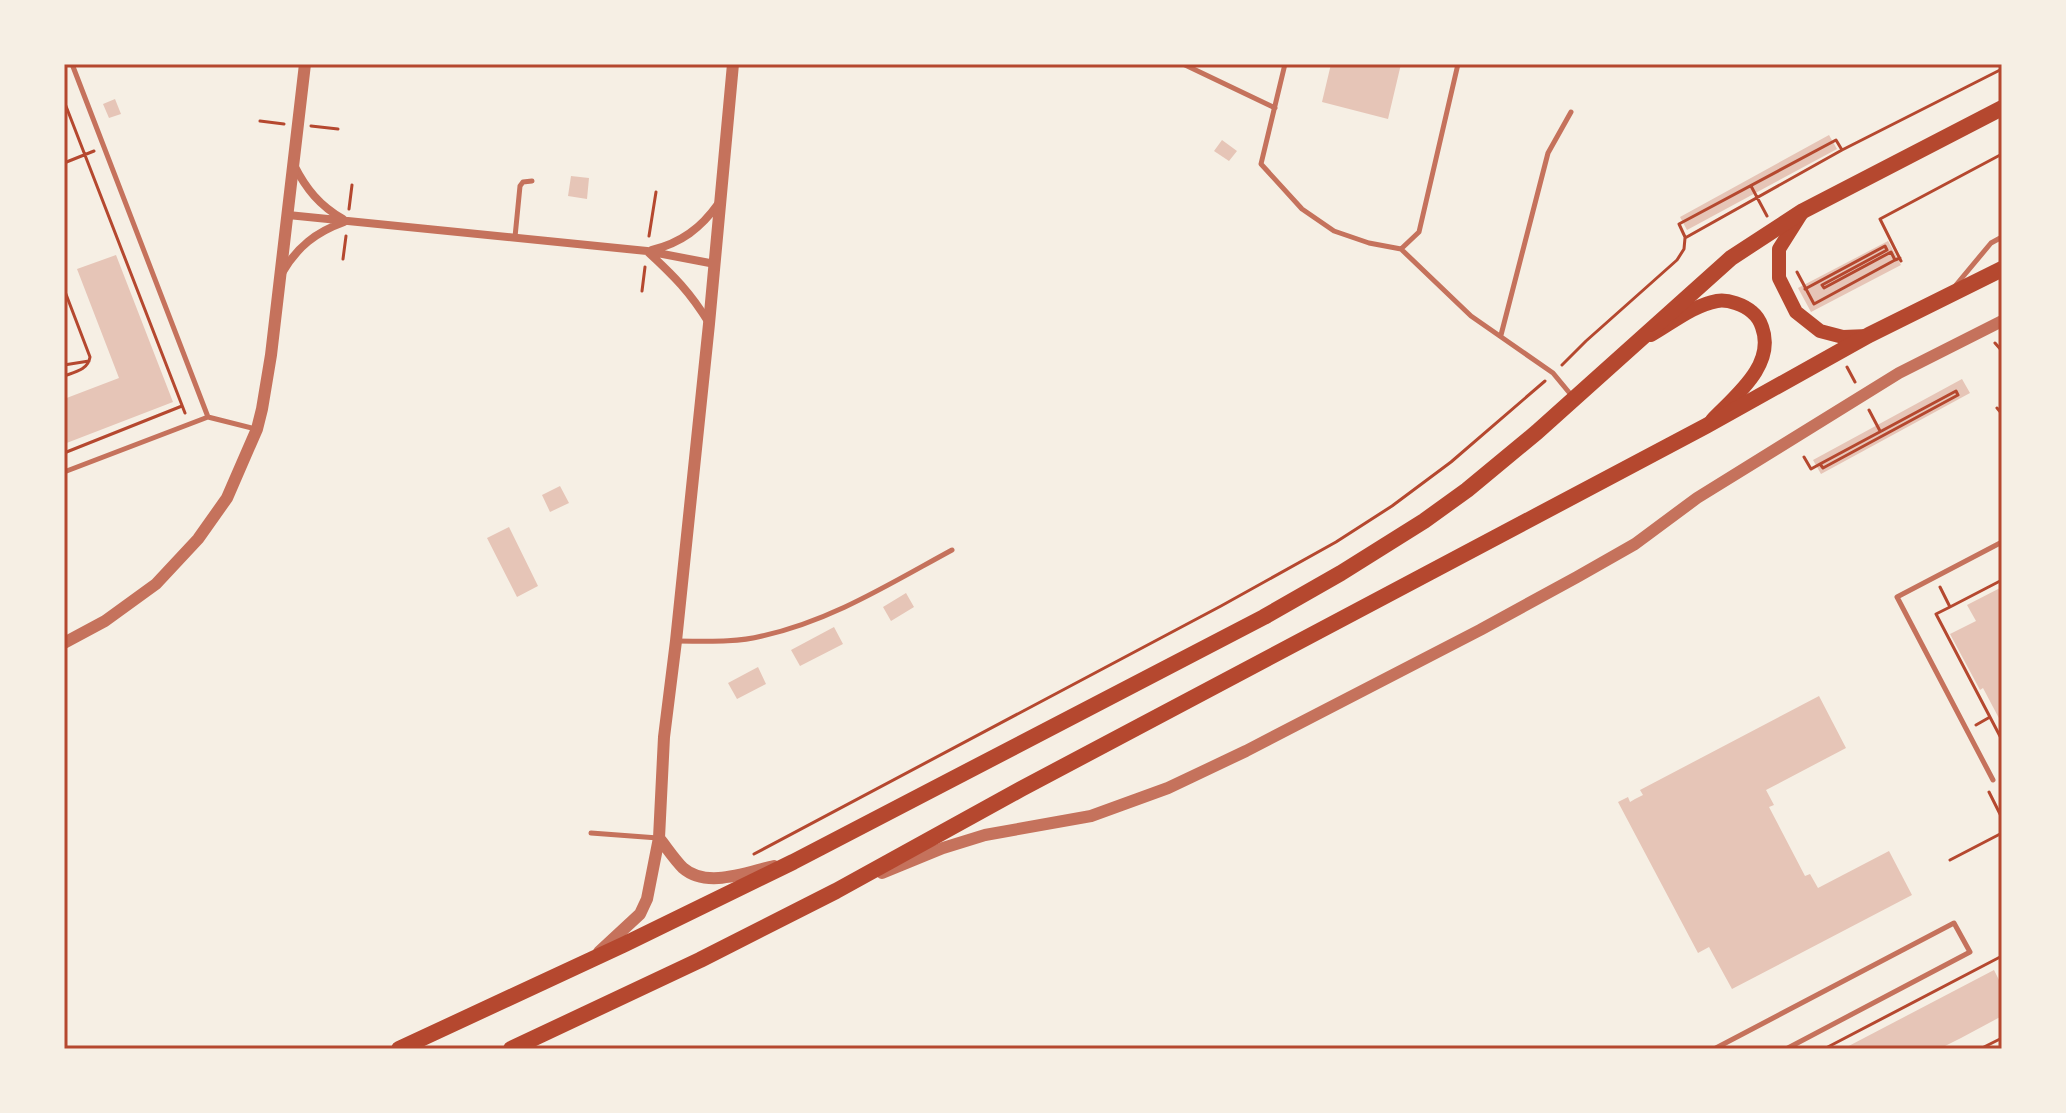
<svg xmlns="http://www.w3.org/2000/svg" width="2066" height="1113" font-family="Rubik,sans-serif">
	<rect width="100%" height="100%" fill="#f6efe4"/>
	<!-- building -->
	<path fill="#e6c5b7" d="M1331,64h70l-13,55 -66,-17z
		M115,99l6,15 -12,4 -6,-14z
		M1829,135l8,14 -150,81 -7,-13z
		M1222,140l15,11 -8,10 -15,-10z
		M571,176l18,2 -2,21 -19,-3z
		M1888,241l13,24 -90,47 -13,-24z
		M116,255l57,147 -109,42v-45l55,-21 -42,-109z
		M1962,379l8,14 -149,81 -8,-14z
		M560,486l9,17 -19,9 -8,-17z
		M509,527l29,59 -21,11 -30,-59z
		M2002,587v137l-19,-36 -3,2 -30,-56 26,-13 -9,-16z
		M906,593l8,14 -23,14 -8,-14z
		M834,627l9,17 -43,22 -9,-16z
		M758,667l8,17 -29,15 -9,-16z
		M1819,696l27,52 -80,42 8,15 -5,2 36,69 5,-2 8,14 71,-37 23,44 -180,94 -23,-42 -11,6 -80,-151 10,-5 2,5 5,-3 8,-4 -3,-5z
		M1994,970l8,16v30l-41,22 -22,11h-96z"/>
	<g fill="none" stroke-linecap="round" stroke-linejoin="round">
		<!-- path -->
		<path stroke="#b5482f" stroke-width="3" d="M64,101l121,312
			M260,121l24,3
			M311,126l27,3
			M64,163l30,-12
			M1751,186l16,30
			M349,209l3,-24
			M649,236l7,-44
			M1685,237l-6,-13 157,-84 6,10
			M343,259l3,-23
			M1901,261l-21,-42 122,-65
			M1797,272l17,32
			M64,289l26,68c-2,13 -15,15 -26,19
			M1805,289l80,-43 2,4 -65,35 2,3 67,-36 4,8 5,-2
			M642,291l3,-24
			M1814,304l81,-44
			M1995,343l7,8
			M64,365l25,-4
			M1562,365l24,-24 91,-81 7,-11 1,-11 157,-88 160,-81
			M1847,367l8,15
			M1997,408l5,6
			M1869,410l11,21
			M64,453l118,-47
			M1804,457l7,12 9,-5 136,-73 2,4 -135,73 -3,-4
			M1940,587l10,20 52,-27
			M1950,607l-14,7 66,126
			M1976,725l14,-8
			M1989,792l13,26
			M754,854l467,-248 115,-64 56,-36 59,-44 94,-81
			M1950,860l52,-27
			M1824,1049l178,-93
			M1980,1049l22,-11"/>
		<!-- service -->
		<path stroke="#c5725c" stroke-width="5" d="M72,64l136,353
			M1183,64l92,44
			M1285,64l-24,100 41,45 32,22 35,12 32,6 70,67 82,57 19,23
			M515,237l5,-51 3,-4 9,-1
			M1401,249l18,-17 39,-168
			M1956,285l35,-42 11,-6
			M1501,335l47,-182 23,-41
			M64,472l144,-55 48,12
			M677,641c28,0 58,2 85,-5 69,-15 129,-53 190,-86
			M1993,780l-96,-183 105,-55
			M591,833l67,5
			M1714,1049l240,-126 16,29 -184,97"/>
		<!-- minor -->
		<path stroke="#c5725c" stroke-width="8" d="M294,165c12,24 26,41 49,54
			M288,215l359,36 68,13
			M652,250c29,-7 49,-22 66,-46
			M648,252c26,24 42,40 61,71
			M282,273c15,-26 34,-41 62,-51"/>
		<!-- tertiary -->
		<path stroke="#c5725c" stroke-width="12" d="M64,643l41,-22 51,-37 42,-45 29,-41 30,-69 5,-20 9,-54 34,-291
			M659,838c8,10 15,21 24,30 24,21 64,4 91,-2
			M882,873l61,-25 42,-13 106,-19 77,-28 78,-37 234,-121 97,-53 58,-33 62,-46 202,-125 103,-52
			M599,952l41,-38 7,-15 12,-61 5,-101 12,-96 33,-317 24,-260"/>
		<!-- secondary -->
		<path stroke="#b5482f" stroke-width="14" d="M1803,211l-24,38v29l17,34 24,19 23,6 25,-1
			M1651,335c21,-12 43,-30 66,-34 11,-2 27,4 35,11 5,4 8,9 10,15 14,38 -27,69 -50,93"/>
		<!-- primary -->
		<path stroke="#b5482f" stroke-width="16" d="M399,1049l226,-105 168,-82 471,-245 77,-44 83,-52 43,-31 70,-58 194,-174 72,-47 199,-103
			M511,1049l189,-89 136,-69 185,-102 685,-363 163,-91 133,-66"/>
	</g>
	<!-- border -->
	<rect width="2066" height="1113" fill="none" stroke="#f6efe4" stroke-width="132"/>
	<rect x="66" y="66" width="1934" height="981" fill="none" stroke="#b5482f" stroke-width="3"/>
</svg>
